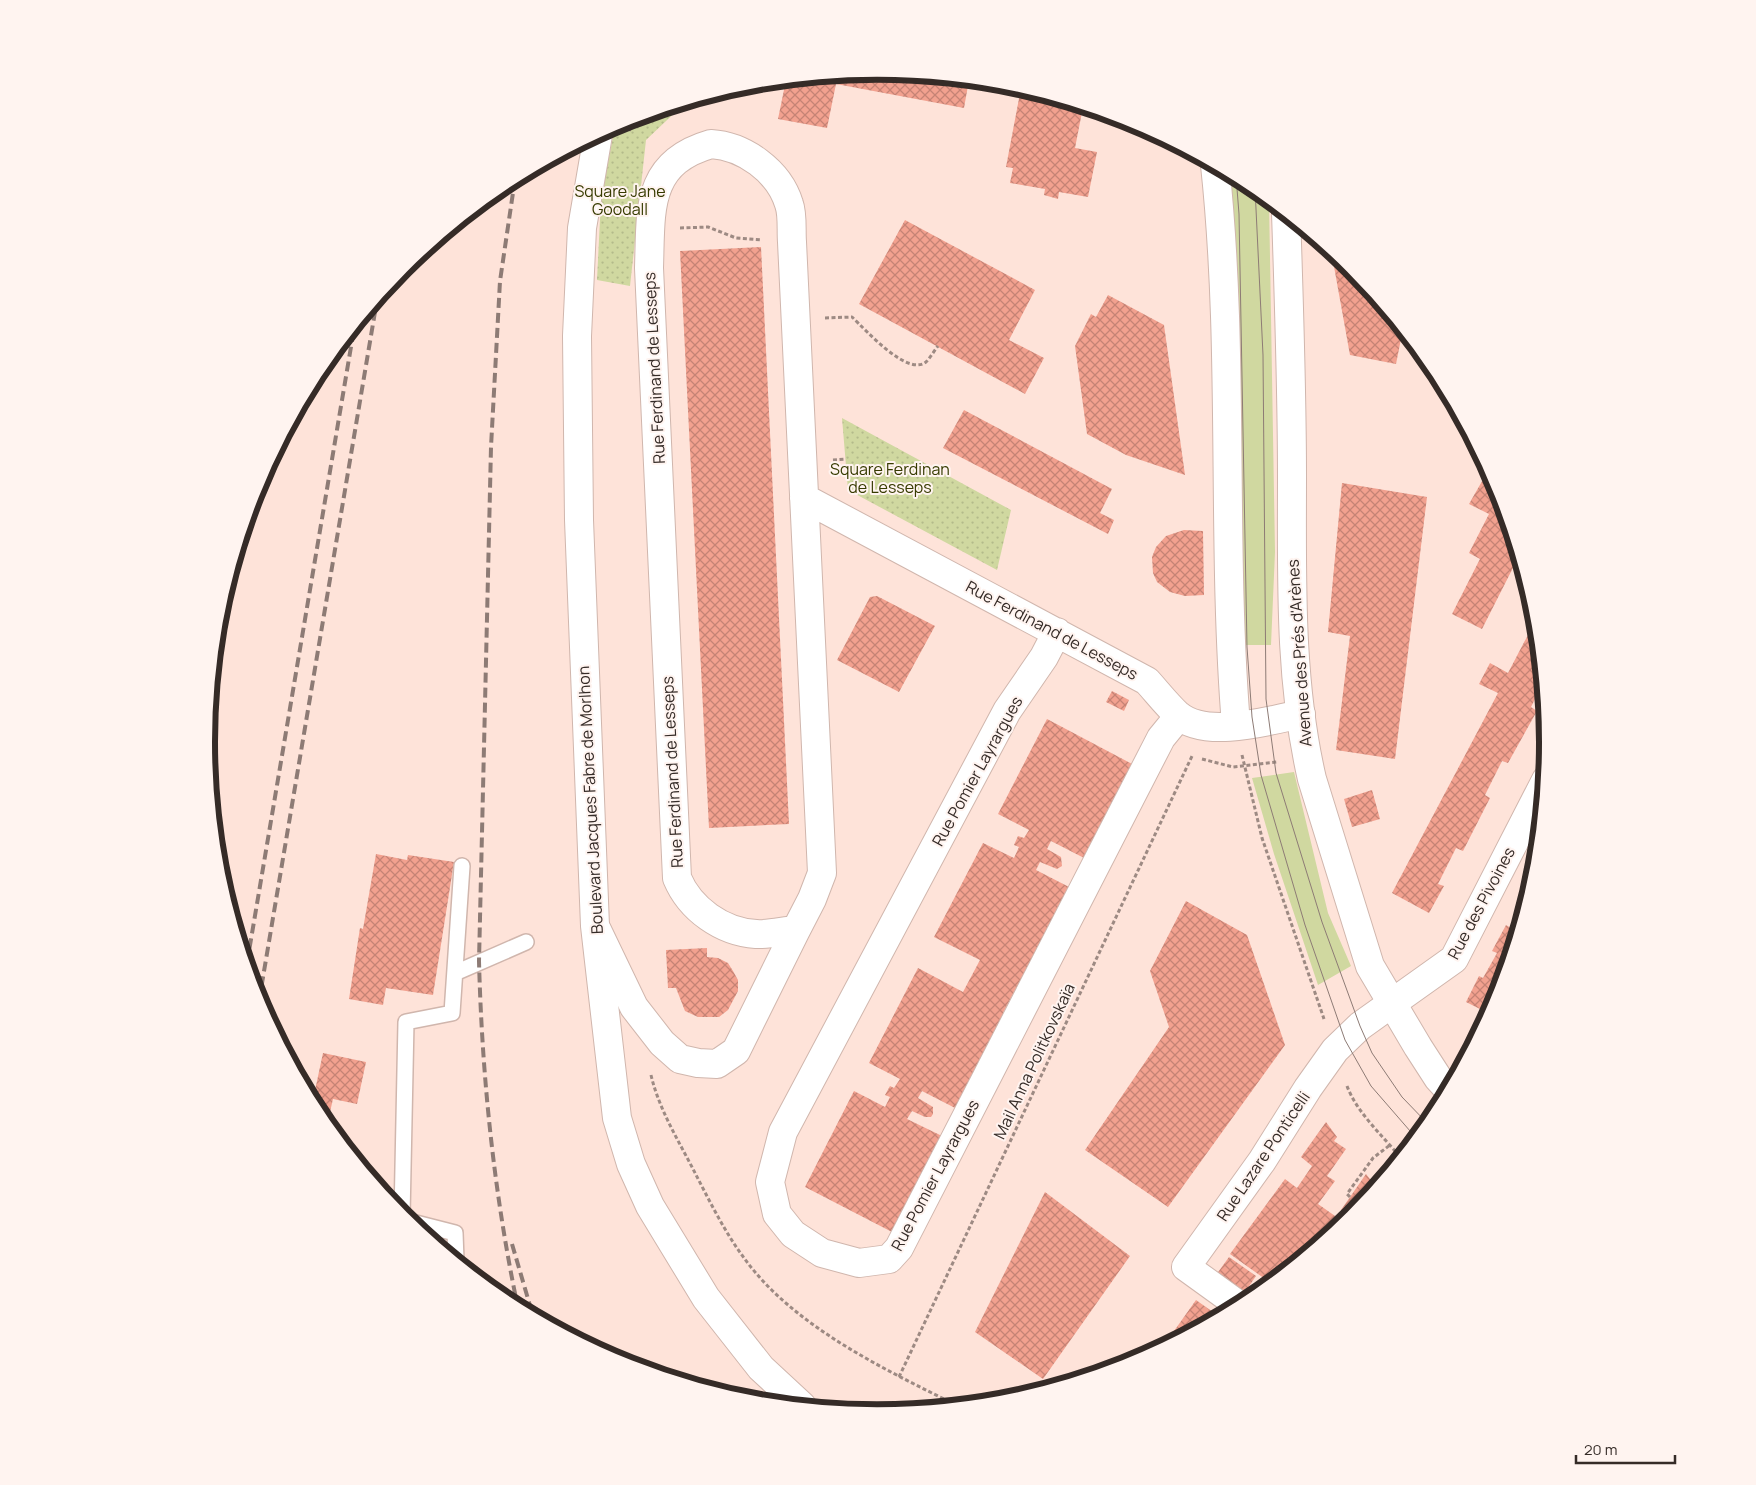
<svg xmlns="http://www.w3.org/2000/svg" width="1756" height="1485" font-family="Manrope,sans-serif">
	<defs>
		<pattern id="park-dots" width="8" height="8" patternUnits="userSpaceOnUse" patternTransform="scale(1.25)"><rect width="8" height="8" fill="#d0d8a0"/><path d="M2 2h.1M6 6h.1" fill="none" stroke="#b3ba8a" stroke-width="1.8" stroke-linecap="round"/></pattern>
		<pattern id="building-cross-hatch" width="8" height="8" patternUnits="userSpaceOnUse" patternTransform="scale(1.25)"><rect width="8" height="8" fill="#f2a18f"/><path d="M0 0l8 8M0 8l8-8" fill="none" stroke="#c58375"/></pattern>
	</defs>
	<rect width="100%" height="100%" fill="#fee3d9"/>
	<!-- grass -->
	<path fill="#d0d8a0" d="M1224,170l27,15 18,14 6,353 -4,93h-32z
		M1294,772l34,141 23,53 -33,19 -44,-131 -22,-76z"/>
	<!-- park -->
	<path fill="url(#park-dots)" d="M685,103l-39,37 -16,146 -33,-6 4,-81 14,-73z
		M842,418l169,92 -14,60 -149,-80z"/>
	<!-- building -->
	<path fill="url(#building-cross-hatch)" d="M878,71l91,9 -5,28 -128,-24 -9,44 -49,-9 8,-39 51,-3 1,-2z
		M1021,88l62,19 -8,41 22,4 -9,45 -29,-5 -1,7 -14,-4 1,-6 -35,-6 3,-15 -7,-1z
		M905,220l130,70 -26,50 35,18 -19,36 -166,-90z
		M761,247l28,577 -80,4 -29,-577z
		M1331,250l22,18 50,61 -7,35 -46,-9z
		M1108,295l56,30 21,150 -59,-20 -39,-21 -12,-88 16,-32 5,3z
		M964,410l148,79 -12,24 14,7 -6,14 -165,-86z
		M1489,469l9,17 21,70 -37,73 -30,-15 28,-55 -11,-6 20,-39 -20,-10z
		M1342,483l85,14 -32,262 -59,-9 14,-114 -22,-4z
		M1184,530l19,1 1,64 -19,1 -15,-4 -13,-10 -4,-9 -1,-16 4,-10 10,-11z
		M877,596l58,30 -36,66 -62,-32 33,-63z
		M1531,629l7,4 5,50 -12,24 6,4 -29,52 -6,-2 -17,34 5,3 -27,53 -7,-3 -18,36 6,2 -15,27 -37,-20 106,-200 -19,-9 11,-21 18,10z
		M1112,691l17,9 -5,11 -18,-9z
		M1047,719l87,46 -48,94 -35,-18 -4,8 14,8 1,9 -5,3 -17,-7 -4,8 35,18 -48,94 -3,-1 -17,32 3,1 -49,95 -35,-18 -4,7 15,9v7l-2,3h-6l-13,-6 -5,8 35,17 -50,96 -87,-45 49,-96 31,16 5,-10 -5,-2 5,-9 4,2 6,-9 -31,-16 49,-95 45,24 17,-32 -46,-23 49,-94 31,15 5,-11 -5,-2 4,-9 6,2 5,-8 -31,-16z
		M1372,790l8,29 -28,8 -8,-28z
		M376,854l31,6 1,-5 46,7 -21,133 -47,-7 -3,17 -34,-6 11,-71 3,1z
		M1537,865l-1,9 -38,126 -8,14 -24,-12 13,-26 4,2 14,-25 -5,-2 14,-26 5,3 18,-34 -5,-3z
		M1186,901l61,34 38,110 -117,162 -83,-57 84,-123 -19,-56z
		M707,948v9l11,1 10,5 5,8 5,9v11l-10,19 -9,7h-21l-13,-6 -9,-23h-8l-2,-38z
		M323,1053l43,9 -9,42 -24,-5 -3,13 -14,-3 -8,-15 6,1z
		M1326,1122l11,15 -3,4 12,8 -19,27 8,5 -17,23 27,19 -73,61 -42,-30 55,-75 12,9 15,-22 -11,-9z
		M1366,1174l11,14 -25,30 -11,-8z
		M1045,1192l85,64 -87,123 -68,-47z
		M1229,1257l27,19 -13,19 -27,-20z
		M1196,1300l24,17 -59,32 18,-25z"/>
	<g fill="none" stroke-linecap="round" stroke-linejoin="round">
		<defs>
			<path id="service" d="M455,973l71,-31
				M402,1216l4,-194 46,-9 10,-147
				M408,1221l47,12 1,27"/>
			<path id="minor" d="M711,144c33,2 68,27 78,60 4,11 2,26 3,38l30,631 -10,26 -16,31c-13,1 -27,5 -40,4 -34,-2 -66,-25 -79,-56l-28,-610c2,-58 -4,-105 62,-124z
				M1215,165c20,186 6,374 21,560
				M804,498l343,183c10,11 20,24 31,34 28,24 90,6 123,-1
				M1057,632l-13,25 -37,54 -224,421 -13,50 7,32 16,20 29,19 37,10 30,-4 10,-11 262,-510 18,-22
				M597,930l37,77 28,36 18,16 18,4 19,1 19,-13 60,-121
				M1240,1306l-54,-39 76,-106 46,-73 27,-38 25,-24 94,-67 92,-179"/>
			<path id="primary" d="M598,135l-16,93 -5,108 2,184 16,406 22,192 14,46 19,42 56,92 55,70 41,38
				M1286,213c3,88 6,176 6,265 0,100 -3,202 20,301l58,187 48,81 20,31 11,12"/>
		</defs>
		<!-- service casing -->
		<use href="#service" stroke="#d0b6ad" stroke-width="18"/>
		<!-- minor casing -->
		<use href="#minor" stroke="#d0b6ad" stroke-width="30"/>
		<!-- primary casing -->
		<use href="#primary" stroke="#d0b6ad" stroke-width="30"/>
		<!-- path -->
		<path stroke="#9d8a83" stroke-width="3" stroke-dasharray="4 2.5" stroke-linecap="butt" d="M629,131l5,-13
			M680,228l28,-1 28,11 26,2
			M825,318l27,-1c13,12 55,60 74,45 4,-4 8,-11 12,-16
			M833,460l13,-1
			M1242,755l20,83 62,181
			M1202,759l31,8 44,-5
			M651,1075c8,34 26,63 42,94 15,29 31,62 51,89 50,69 140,111 214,148
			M1347,1086c10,27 36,50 54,72
			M1350,1197l-3,-3 26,-36 17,-13
			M899,1377l294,-623"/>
		<!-- service -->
		<use href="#service" stroke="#fff" stroke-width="15"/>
		<!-- minor -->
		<use href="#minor" stroke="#fff" stroke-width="28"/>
		<!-- primary -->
		<use href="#primary" stroke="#fff" stroke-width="28"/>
		<!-- tram -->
		<path stroke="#8d7b75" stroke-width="1" d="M1236,176l3,38 8,433 5,70 9,58 44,150 40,115 26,46 46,53
			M1255,188l8,167 3,344 10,74 46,149 38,104 12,27 30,44 27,28"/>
		<!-- rail -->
		<path stroke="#8d7b75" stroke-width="4" stroke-dasharray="10 5" stroke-linecap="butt" d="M515,179l-15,102 -9,166 -12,514c3,116 15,233 39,347
			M247,963l107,-634
			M259,1001l118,-701
			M512,1244l21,72"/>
	</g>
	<g text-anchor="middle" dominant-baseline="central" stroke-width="4" stroke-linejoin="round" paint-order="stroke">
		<!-- park labels -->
		<g font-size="16" fill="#373b00" stroke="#fff4f0">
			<text x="620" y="191">Square Jane<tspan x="620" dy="18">Goodall</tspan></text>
			<text x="890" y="469">Square Ferdinan<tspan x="890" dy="18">de Lesseps</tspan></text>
		</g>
		<!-- street labels -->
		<g font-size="16" fill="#352b27" stroke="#fff4f0">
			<text transform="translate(654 368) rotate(-93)">Rue Ferdinand de Lesseps</text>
			<text transform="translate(1052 630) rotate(28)">Rue Ferdinand de Lesseps</text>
			<text transform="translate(1299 653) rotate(-94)">Avenue des Prés d'Arènes</text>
			<text transform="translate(977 771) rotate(-61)">Rue Pomier Layrargues</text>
			<text transform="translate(672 772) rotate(-93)">Rue Ferdinand de Lesseps</text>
			<text transform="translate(590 800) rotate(-93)">Boulevard Jacques Fabre de Morlhon</text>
			<text transform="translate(1481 903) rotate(-62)">Rue des Pivoines</text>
			<text transform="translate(1034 1061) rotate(-65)">Mail Anna Politkovskaïa</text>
			<text transform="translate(1263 1156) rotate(-56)">Rue Lazare Ponticelli</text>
			<text transform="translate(935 1175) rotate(-62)">Rue Pomier Layrargues</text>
		</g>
	</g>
	<!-- crop -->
	<path d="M0 0H1756V1485H0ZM215 742a662 662 0 1 1 1324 0a662 662 0 1 1-1324 0Z" fill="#fff4f0" fill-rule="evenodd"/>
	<path fill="none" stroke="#352b27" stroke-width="6" d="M215 742a662 662 0 1 1 1324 0a662 662 0 1 1-1324 0Z"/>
	<!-- scale -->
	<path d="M1576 1455v8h99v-8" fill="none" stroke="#352b27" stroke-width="2.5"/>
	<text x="1584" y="1455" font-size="15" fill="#352b27" stroke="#fff4f0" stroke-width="4" paint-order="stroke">20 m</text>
</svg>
